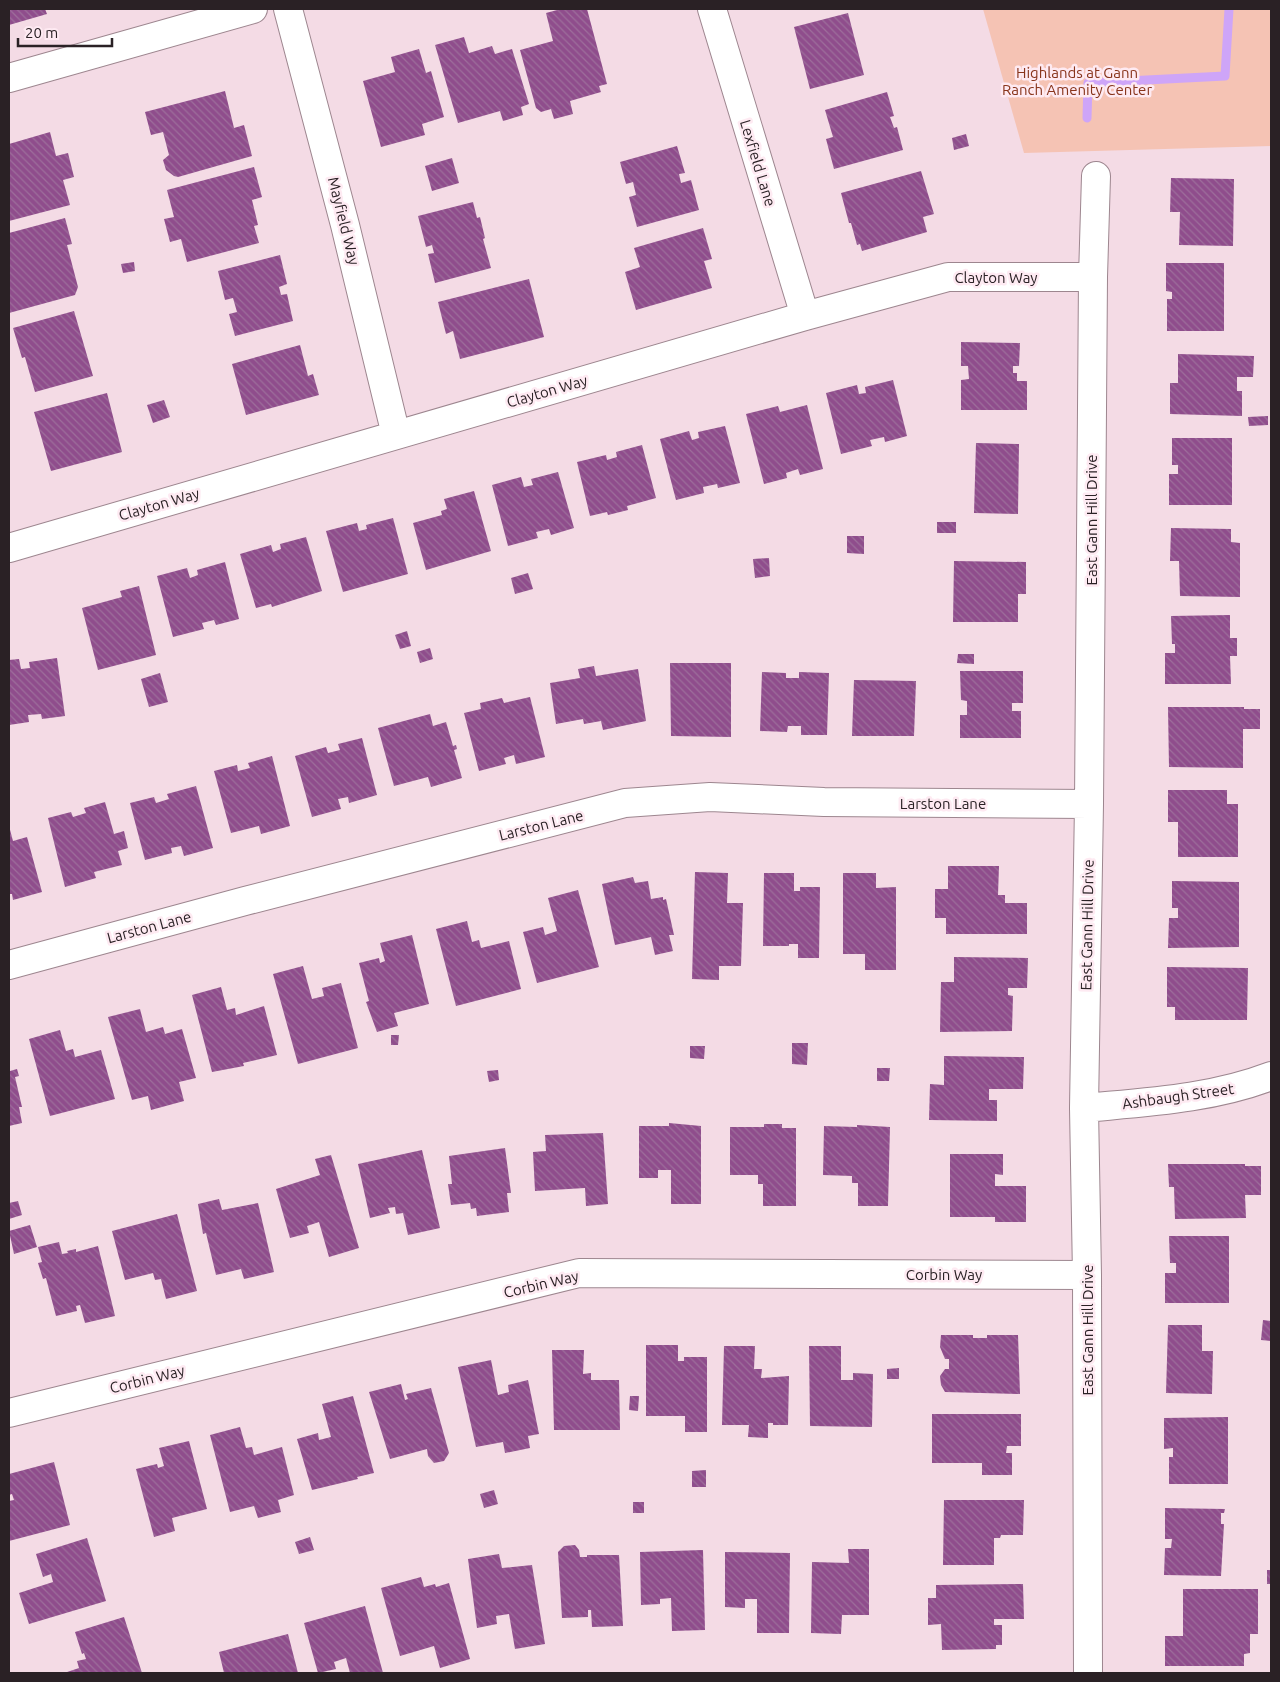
<svg xmlns="http://www.w3.org/2000/svg" width="1280" height="1682" font-family="Ubuntu,sans-serif">
	<defs>
		<pattern id="building-back-hatch" width="6" height="6" patternUnits="userSpaceOnUse" patternTransform="scale(1.25)"><rect width="6" height="6" fill="#8f4d8c"/><path d="M-1 5l2 2M0 0l6 6M5-1l2 2" fill="none" stroke="#9d6e9b"/></pattern>
	</defs>
	<rect width="100%" height="100%" fill="#f4dbe5"/>
	<!-- green -->
	<path fill="#f5c3b4" d="M983,9h288v137l-247,7z"/>
	<g fill="none" stroke-linecap="round" stroke-linejoin="round">
		<!-- stream -->
		<path stroke="#cea5f8" stroke-width="9" d="M1087,118l1,-35 137,-7 4,-67"/>
	</g>
	<!-- building -->
	<path fill="url(#building-back-hatch)" d="M9,9h36l2,5 -38,11z
		M561,9h26l20,75 -8,2 2,6 -31,9 3,13 -19,5 -3,-10 -10,3 -5,-4 -16,-58 33,-9 -7,-28z
		M848,13l16,62 -54,14 -16,-62z
		M464,37l5,16 23,-7 3,8 17,-5 17,55 -8,3 2,8 -20,6 -3,-10 -42,12 -23,-78z
		M419,49l7,24 5,-2 13,46 -22,7 3,11 -44,12 -18,-66 32,-9 -4,-15z
		M225,91l9,37 10,-3 8,31 -74,21 -4,-1 -8,-6 -3,-10 6,-5 -6,-23 -12,3 -6,-23z
		M887,92l7,24 -4,1 4,11 3,-1 6,23 -69,19 -8,-30 7,-2 -8,-27z
		M50,132l6,24 12,-3 6,24 -11,3 7,25 -61,16v-77z
		M966,134l3,12 -15,4 -2,-12z
		M677,146l8,27 -6,1 2,9 10,-3 8,30 -62,17 -8,-30 7,-2 -3,-13 -7,2 -6,-22z
		M452,158l7,25 -27,8 -7,-25z
		M254,167l8,30 -10,3 6,25 -4,1 5,17 -72,19 -6,-23 -11,3 -6,-23 10,-2 -7,-27z
		M921,171l13,43 -11,3 4,15 -65,19 -2,-7 -3,1 -6,-22h-2l-8,-30z
		M1171,178l63,1 -1,67 -54,-1 1,-33h-10z
		M473,202l4,16 3,-1 5,21 -2,1 8,29 -56,15 -7,-29 6,-1 -2,-8 -6,2 -8,-31z
		M65,218l7,26 -5,1 11,42 -3,8 -66,18v-80z
		M703,228l9,31 -8,2 8,27 -76,22 -11,-38 15,-5 -6,-19z
		M280,255l7,29 -8,3 2,8 6,-1 6,27 -58,15 -6,-22 8,-2 -4,-14 -8,2 -7,-29z
		M134,262l1,9 -12,2 -2,-9z
		M1166,263h58v68h-57v-32h5v-7l-6,-1z
		M529,279l15,58 -84,22 -7,-28 -7,3 -8,-32z
		M74,311l19,65 -58,16 -10,-35 -3,1 -9,-30z
		M961,342l59,1 -1,23h-6v7h4v8h10v29h-66v-30l8,-1 -1,-13h-7z
		M300,345l8,31 5,-2 6,21 -73,20 -14,-51z
		M1178,354l76,2 -1,21h-16v14h5v25l-72,-2v-31h8z
		M893,380l14,56 -22,6 -1,-5 -14,3 2,6 -31,8 -15,-61 31,-8 2,9 7,-1 -1,-6z
		M107,393l15,59 -71,19 -17,-59z
		M164,400l6,17 -17,6 -6,-18z
		M807,405l16,64 -23,6 -2,-6 -12,4 1,5 -23,6 -18,-70 32,-8 2,6z
		M1268,416v9l-19,1 -1,-9z
		M725,426l15,57 -22,5 -1,-4 -14,3 1,6 -28,7 -16,-61 29,-8 3,9 7,-2 -1,-6z
		M1172,438h60v67h-63v-31h9v-9h-6z
		M976,443l43,1 -1,70 -44,-1z
		M642,445l14,53 -29,8 1,4 -20,5 -1,-3 -17,4 -13,-54 29,-7 1,5 10,-3 -1,-5z
		M558,472l16,56 -23,7 -2,-6 -13,3 2,6 -30,8 -16,-61 29,-8 3,10 9,-2 -2,-6z
		M474,491l17,60 -65,19 -13,-47 29,-8 -1,-4 6,-2 -3,-10z
		M393,518l15,56 -65,18 -17,-61 31,-8 2,8 8,-2 -1,-4z
		M937,522h19v11h-19z
		M1171,528l60,1v13l9,1v54l-60,-1 -1,-35h-9z
		M847,536h17v18l-17,-1z
		M306,537l16,54 -50,16 -1,-3 -15,4 -16,-54 31,-9 2,7 8,-3 -1,-5z
		M769,558l1,18 -15,2 -2,-19z
		M954,561l72,1v32h-8v28h-65z
		M225,562l14,57 -23,6 -2,-5 -12,3 2,6 -31,8 -16,-61 30,-8 3,10 8,-3 -1,-5z
		M528,573l5,16 -18,5 -4,-16z
		M139,586l17,69 -58,15 -16,-62 40,-11 -2,-6z
		M1230,615v23h7v18h-7l1,28h-66v-31h10v-9h-3l-1,-28z
		M407,631l4,15 -11,3 -5,-14z
		M430,648l3,11 -13,4 -3,-11z
		M958,654h16v10l-17,-1z
		M57,658l8,58 -23,3 -1,-5 -13,1 1,7 -20,3v-65l10,-1 2,10 9,-1 -1,-6z
		M670,663h61v74l-60,-1z
		M594,666l2,10 42,-7 8,52 -43,9 -2,-9 -17,3 -1,-5 -27,5 -6,-41 30,-5 -2,-9z
		M960,671h63v32h-11v8h9v27h-61v-23h7v-14l-6,-1z
		M762,672l24,1v5h13v-6l30,1 -2,62h-26v-9h-13l-1,6 -27,-1z
		M160,673l8,29 -19,5 -8,-28z
		M854,680l62,1 -2,55h-62z
		M530,697l15,60 -29,7 -2,-9 -10,3 2,6 -27,7 -15,-58 17,-4 -1,-6 22,-5 2,5z
		M1168,707h76v2h16v20h-17v39l-74,-1z
		M430,714l3,12 13,-4 7,24 3,-1 1,4 -3,1 8,28 -31,9 -3,-10 -34,9 -16,-58z
		M362,738l15,57 -28,8 -1,-6 -10,2 3,10 -29,8 -17,-61 31,-9 2,6 12,-3 -2,-6z
		M272,756l18,70 -29,8 -2,-8 -28,7 -17,-62 23,-6 1,6 12,-3 -2,-5z
		M196,786l17,62 -29,8 -3,-10 -10,2 1,5 -27,7 -15,-57 24,-6 2,6 13,-4 -2,-5z
		M1168,790h59v14h11v53h-60v-35h-10z
		M105,802l9,32 10,-3 4,17 -10,3 4,14 -28,7 2,6 -31,9 -17,-69 23,-6 2,5 13,-4 -2,-5z
		M9,826l4,15 14,-4 15,55 -29,8 -1,-6h-3z
		M948,866h51l-1,29h7v8h22v31h-81v-16h-11v-29h13z
		M695,872l33,1 -1,30h16l-2,63h-22v14l-27,-1z
		M764,873h30v18h6v-4h20l-1,71h-21v-14h-9v2h-26z
		M843,873h33v15l20,-1v83h-31v-16h-22z
		M633,877l2,6 13,-2 3,18 12,-2v3l3,-1 8,36h-5l4,16 -18,4 -4,-18 -36,8 -13,-61z
		M1172,881l67,1v65l-71,1 1,-30h9v-10h-6z
		M578,890l21,77 -62,16 -14,-51 20,-5 2,8 12,-4 -9,-33z
		M467,921l5,21 7,-2 2,8 28,-7 12,48 -65,17 -20,-77z
		M412,935l17,69 -35,9 4,13 -21,6 -11,-30 3,-1 -10,-38 20,-5 1,5 5,-2 -5,-18z
		M954,957l74,1 -1,30h-19v7l5,1 -1,35 -72,1 1,-50h13z
		M303,966l9,33 12,-3 -2,-8 19,-5 17,65 -60,16 -25,-90z
		M1167,967l81,1 -1,52h-72v-13h-8z
		M221,987l6,23 8,-2 1,7 28,-9 13,49 -34,8 1,3 -32,6 -20,-77z
		M140,1009l6,23 17,-5 2,7 17,-5 14,49 -17,4 5,19 -33,9 -3,-14 -16,4 -24,-83z
		M60,1030l6,21 7,-2 2,8 26,-7 14,49 -65,17 -21,-77z
		M391,1035h8l-1,10h-7z
		M792,1043h16l-1,22 -15,-1z
		M690,1046h15l-1,13 -14,-1z
		M944,1056l80,1 -1,32h-34v11h8v21l-68,-1 1,-36 14,1z
		M9,1067l1,4 7,-2 2,7 -4,1 7,30h-3l3,16 -13,3z
		M877,1068h13l-1,13h-12z
		M498,1070l1,10 -10,2 -2,-11z
		M669,1123l32,3v78h-30v-34h-13v8h-19v-52h30z
		M764,1124h18v4h14v78h-33v-22h-5v-9h-28v-48h34z
		M857,1125l33,2 -2,79h-30v-23h-6v-7l-29,-1 1,-49 33,1z
		M603,1133l5,71 -22,2 -1,-18 -50,3 -2,-39 13,-1 -1,-16z
		M505,1148l6,45h-4l2,19 -32,4 -1,-8 -5,1 -1,-6 -19,2 -3,-21h4l-3,-28z
		M422,1150l18,78 -32,7 -5,-22 -7,1 -1,-7 -7,1 2,5 -20,5 -12,-54z
		M950,1154h53v21l-8,-1v12h31v36h-31v-5h-45z
		M331,1155l28,93 -30,9 -10,-35 -12,4 2,7 -19,5 -14,-49 44,-14 -5,-16z
		M1168,1164h77v2h16v29h-16l1,23 -71,1 -1,-32h-5z
		M219,1199l3,11 36,-7 16,69 -30,7 -3,-10 -25,6 -10,-42 -3,1 -5,-30z
		M18,1201l4,14 -13,4v-16z
		M177,1214l20,77 -31,8 -5,-20 -6,1 -2,-7 -28,7 -13,-49z
		M30,1225l7,22 -23,7 -5,-23z
		M1169,1236h60v67h-64v-30h11v-10h-6z
		M59,1242l3,12 6,-1 -1,-2 9,-2v3l22,-6 17,70 -30,7 -5,-18 -4,1 1,5 -21,5 -10,-38 -3,1 -5,-16 4,-1 -4,-15z
		M1263,1320l8,1v20l-10,-1z
		M1168,1325h34v26h11l-1,43 -46,-1z
		M941,1335h32v3h14v-3h31l2,59 -75,-2 -4,-7 -1,-9 5,-7h4v-10h-4l-5,-12z
		M646,1345h32v16h6v-4h23v75h-22v-16h-39z
		M724,1346h31l-1,23h8l-1,9 28,-2 -1,49h-15v-2h-5v15l-20,-1 1,-12h-27z
		M809,1346h32v34h12v-7l20,1 -1,53 -62,-1z
		M552,1350h32l-1,24 8,-1v7h28l1,50h-66z
		M491,1360l7,35 11,-3 -1,-7 20,-5 11,54 -11,2 2,12 -25,5 -2,-11 -27,5 -18,-80z
		M899,1368v11h-12v-10z
		M401,1384l4,16 3,-1 -2,-5 25,-6 18,65 -5,8 -10,2 -6,-7 -1,-7 -37,10 -21,-67z
		M353,1396l21,77 -17,4 1,2 -46,11 -15,-51 21,-6 1,7 12,-3 -9,-33z
		M630,1396h9l-1,15 -9,-1z
		M932,1414h89v32h-14l-1,7h6v22h-30v-12h-50z
		M1228,1417v67h-59v-27h4v-9l-9,1v-31z
		M240,1427l6,21 6,-1 2,8 28,-8 12,48 -16,5 3,12 -23,6 -4,-12 -24,6 -20,-77z
		M189,1441l18,68 -35,9 3,13 -21,6 -18,-68 21,-5 1,4 6,-2 -5,-18z
		M54,1462l16,63 -61,16v-40l5,-1 -2,-6 -3,1v-21z
		M706,1470v17h-14v-16z
		M494,1490l4,14 -14,4 -4,-14z
		M944,1500h80l-1,35h-22l-1,3h-6v27h-51z
		M633,1502h11v11h-11z
		M1165,1508l60,1 -1,4h-3v11h3l-3,52 -57,-1 1,-27h6l1,-9h-7z
		M310,1537l4,13 -15,4 -4,-12z
		M87,1538l19,63 -77,23 -10,-31 34,-11 -2,-8 -8,3 -7,-23z
		M575,1545l4,5 1,7h7v-2h32l4,71 -31,1 -1,-17h-3v7l-26,1 -4,-66 6,-6z
		M848,1549h21v66h-27l-1,19 -30,-1 1,-71 37,1z
		M703,1550l2,80 -33,1 -1,-33 -11,1v5l-19,1 -1,-53z
		M725,1552l65,1 -1,80h-32v-34h-12v9l-20,-1z
		M499,1554l3,14 30,-3 13,79 -30,5 -6,-35 -13,2 1,8 -20,4 -9,-69z
		M1267,1570h4v14h-4z
		M421,1577l3,10 11,-3 1,3 13,-4 21,76 -30,9 -6,-22 -34,10 -19,-68z
		M1023,1584l1,35h-30v6h8v20h-6v4l-54,1 -1,-26 -13,1v-27h8v-13z
		M1183,1589h75v45h-8v19l-6,1v12h-79v-30h18z
		M365,1606l18,67h-33l-4,-15 -12,4 2,7 -18,4 -14,-50z
		M124,1617l18,56h-78l15,-5 -2,-7 9,-2 -2,-6 -2,1 -7,-22z
		M288,1634l10,39h-74l-5,-21z"/>
	<g fill="none" stroke-linecap="round" stroke-linejoin="round">
		<defs>
			<path id="minor" d="M288,9l57,216 51,210
				M712,9l93,307
				M9,78l244,-69
				M9,548l796,-232 143,-39h145
				M9,965l236,-64 380,-98 85,-6 114,5 265,2
				M1084,1108c63,-6 127,-9 187,-32
				M9,1413l570,-140 508,2
				M1088,1673l-1,-398 -3,-167 5,-304 4,-527 3,-101"/>
		</defs>
		<!-- minor casing -->
		<use href="#minor" stroke="#9d868f" stroke-width="30"/>
		<!-- minor -->
		<use href="#minor" stroke="#fff" stroke-width="28"/>
	</g>
	<g text-anchor="middle" dominant-baseline="central" stroke-width="5" stroke-linejoin="round" paint-order="stroke">
		<!-- park labels -->
		<g font-size="15" fill="#88341b" stroke="#feeaf2">
			<text x="1077" y="72">Highlands at Gann<tspan x="1077" dy="17">Ranch Amenity Center</tspan></text>
		</g>
		<!-- street labels -->
		<g font-size="15" fill="#2a2125" stroke="#feeaf2">
			<text transform="translate(758 163) rotate(73)">Lexfield Lane</text>
			<text transform="translate(344 221) rotate(76)">Mayfield Way</text>
			<text x="996" y="277">Clayton Way</text>
			<text transform="translate(547 391) rotate(-16)">Clayton Way</text>
			<text transform="translate(159 504) rotate(-16)">Clayton Way</text>
			<text transform="translate(1091 520) rotate(-90)">East Gann Hill Drive</text>
			<text x="943" y="803">Larston Lane</text>
			<text transform="translate(541 825) rotate(-14)">Larston Lane</text>
			<text transform="translate(1087 925) rotate(-89)">East Gann Hill Drive</text>
			<text transform="translate(149 927) rotate(-15)">Larston Lane</text>
			<text transform="translate(1178 1096) rotate(-8)">Ashbaugh Street</text>
			<text x="944" y="1274">Corbin Way</text>
			<text transform="translate(541 1284) rotate(-13)">Corbin Way</text>
			<text transform="translate(1087 1330) rotate(-90)">East Gann Hill Drive</text>
			<text transform="translate(147 1379) rotate(-14)">Corbin Way</text>
		</g>
	</g>
	<!-- border -->
	<rect width="1280" height="1682" fill="none" stroke="#2a2125" stroke-width="20"/>
	<!-- scale -->
	<path d="M18 38v8h94v-8" fill="none" stroke="#2a2125" stroke-width="2.5"/>
	<text x="25" y="38" font-size="15" fill="#2a2125" stroke="#feeaf2" stroke-width="4" paint-order="stroke">20 m</text>
</svg>
